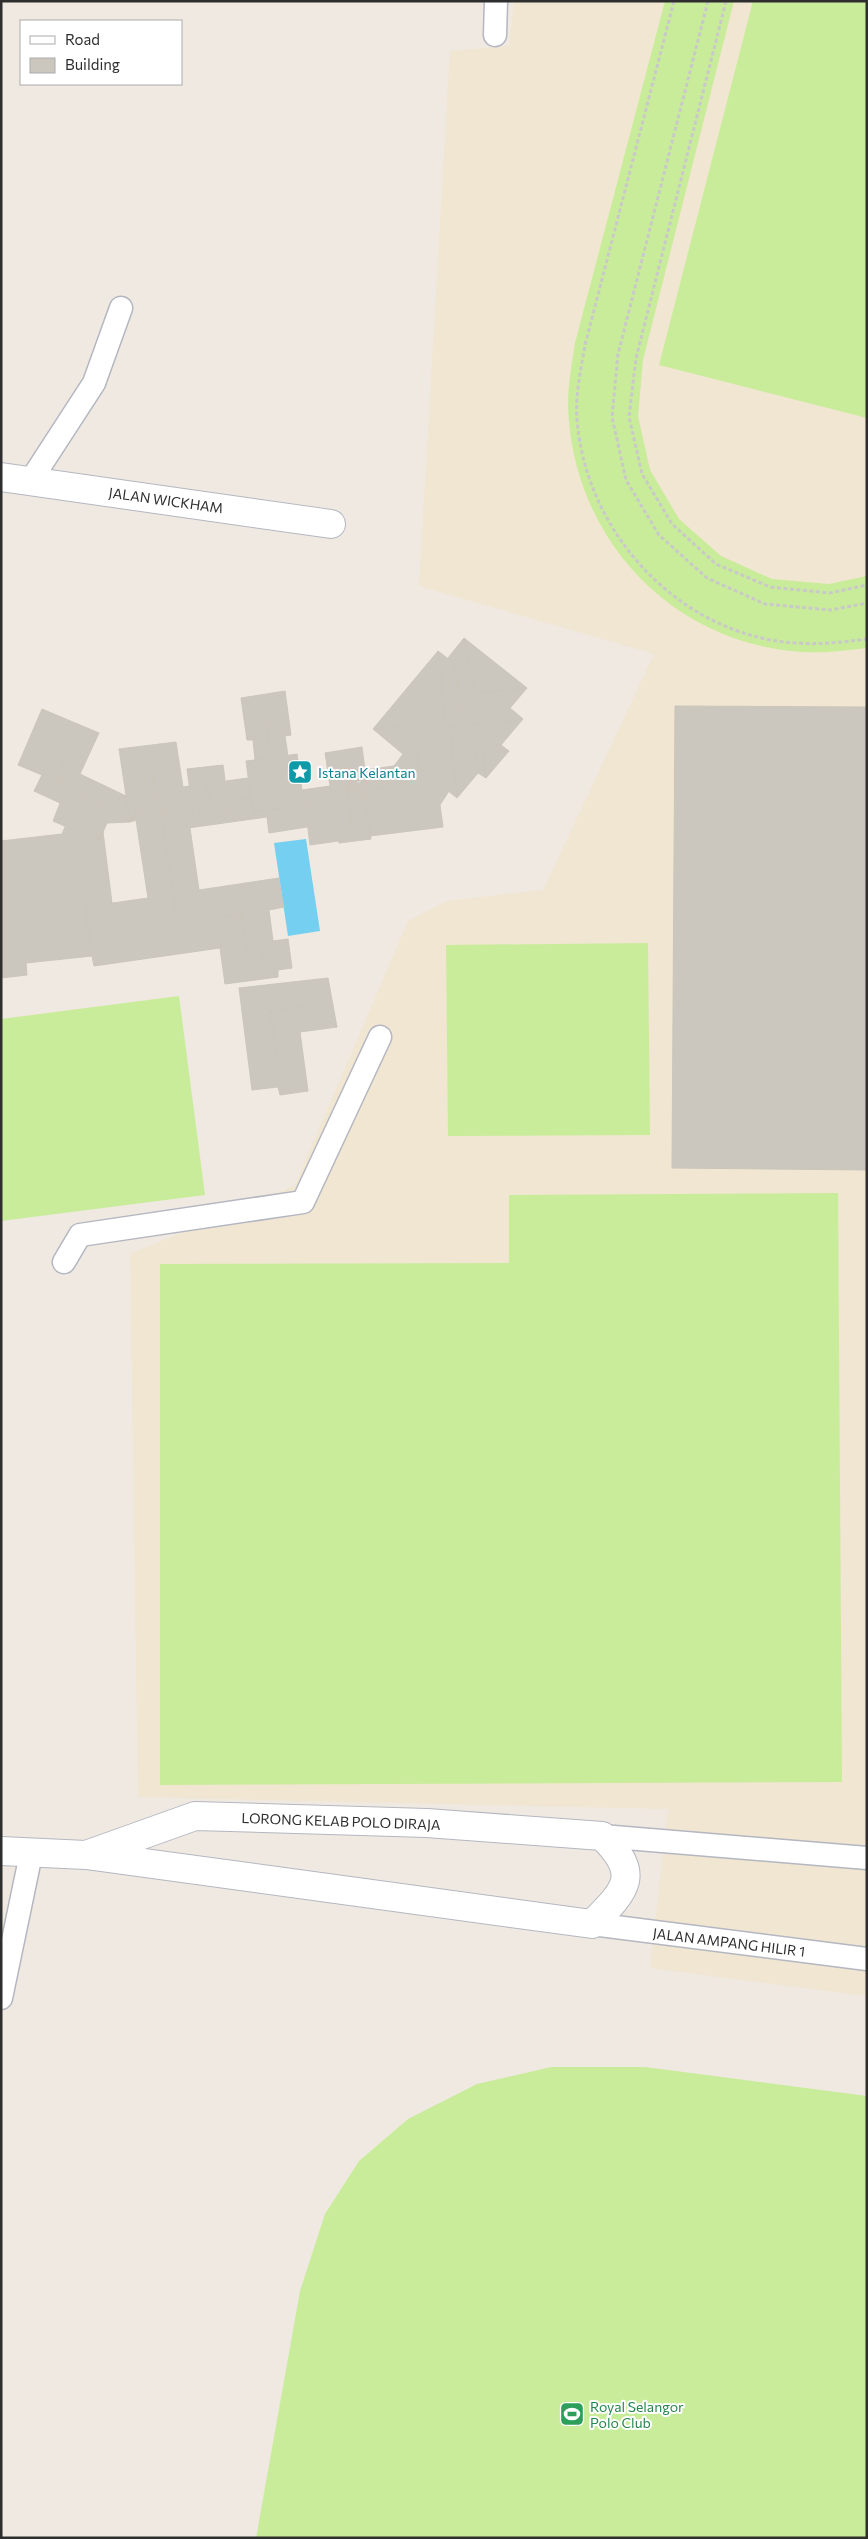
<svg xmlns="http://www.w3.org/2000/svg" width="868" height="2539" font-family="Commissioner,sans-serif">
	<rect width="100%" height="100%" fill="#efe9e1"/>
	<!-- education -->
	<path fill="#f0e6d1" d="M514,1h353v1995l-217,-28 18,-159 -530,-12 -8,-543 165,-69 113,-264 39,-20 96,-11 111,-236 -235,-68 31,-535 59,-5z"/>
	<!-- pitch -->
	<path fill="#c9ec9a" d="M665,1h69l-91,359 -5,56 12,54 29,49 42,37 51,23 57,5 38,-8v72c-25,3 -50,6 -76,3 -121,-13 -211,-109 -222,-229 -3,-27 2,-53 6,-79z
		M753,1h114v417l-208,-53z
		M648,943l2,192 -202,1 -2,-191z
		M179,996l26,199 -204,26v-202z
		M838,1193l4,589 -682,3v-521l349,-1v-68z
		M551,2067h94l222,29v442h-611l44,-247 25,-77 34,-53 49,-42 69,-35z"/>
	<!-- water -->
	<path fill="#75cff0" d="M306,839l14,92 -32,5 -14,-93z"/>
	<!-- building -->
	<path fill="#cbc7bf" stroke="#cbc5ba" d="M464,638l63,50 -52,5z
		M464,638l11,55 -15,20 -5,-49 -7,-6z
		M438,651l7,71 -72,7z
		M438,651l17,13 5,49 50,-5 13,11 -73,8 -5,-5z
		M527,688l-17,20 -50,5 15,-20z
		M285,691l-19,25 -25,-18z
		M285,691l6,44 -25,-19z
		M241,698l25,18 -19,24z
		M675,706l192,1v463l-195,-2z
		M42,709l16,40 -40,16z
		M42,709l57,24 -41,16z
		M266,716l25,19 -6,1 -19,-14 -13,18h-6z
		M523,719l-22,26 -25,2 2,26 -21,25 -7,-71z
		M266,722l5,36 -16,2 -2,-20z
		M266,722l19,14 3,20 -17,2z
		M445,722l5,5 7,71 -39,-31v-13h-15l-30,-25z
		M99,733l-19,41 -22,9 7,-17 -7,-17z
		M176,742l-24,32 -33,-25z
		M176,742l7,45 -19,23 26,18 9,62 -22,29 -19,-128 -4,-2 -2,-15z
		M501,745l8,6 -26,2 -7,-6z
		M362,747l-16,21 -21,-15z
		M362,747l3,23 -11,13 15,11v4l-21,-15 -2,-15z
		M476,747l7,6 3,25 -8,-5z
		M58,749l7,17 -23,9 -24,-10z
		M119,749l33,25 2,15 -24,33z
		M509,751l-23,27 -3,-25z
		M325,753l21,15 6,57 -13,18z
		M297,754l5,36 3,15 -30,-22z
		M297,754l-22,29 -29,-22 25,-3z
		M403,754h15l-19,21 -5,-9z
		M418,754v13l-13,17 -6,-9z
		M246,761l29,22 -22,29 -2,-14z
		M223,765l-16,20 -20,-16z
		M223,765l7,51 -20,-16 -3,-15z
		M65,766l-7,17 -24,8 8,-16z
		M394,766l5,9 -37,5 -8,3 11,-13z
		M418,767l31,24 -9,14 3,22 -73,9 -5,-37 4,-1v-4h4v-5l32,-5z
		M187,769l20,16 3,15 -16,20z
		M80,774l46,22 -18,8 -12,-5 -6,2 -3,-6 -29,-12z
		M399,775l6,9 -32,5 -11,-9z
		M248,778l3,20 -23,3 -2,-20z
		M362,780l11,9v5l-13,-11z
		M58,783l29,12 -27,8 -26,-12z
		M275,783l30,22 -52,7z
		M348,783l21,15 -4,1 -19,-13z
		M354,783h6l13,11h-4z
		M189,786l3,21 -28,3 19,-23z
		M330,786l2,15 -27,4 -3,-15z
		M346,786l19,13 6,40 -19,-14z
		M154,789l4,2 -22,29 -6,2z
		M158,791l19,128 -29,-21 -12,-78z
		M87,795l3,6 -4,8 -33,12 7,-18z
		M126,796l4,26 -22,-18z
		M251,798l2,14 52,-7 2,22 -38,6 -2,-16 -79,11 -24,-18 28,-3 2,13 36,-4 -2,-15z
		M96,799l11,24 -8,18 -13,-32 4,-8z
		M96,799l12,5 22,18 -23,1z
		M210,800l20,16 -36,4z
		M332,801l6,40 -28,4 -5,-40z
		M86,809l13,32 -46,-20z
		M352,825l19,14 -32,4z
		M65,827l34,14 4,-9 9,71 -27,4 7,49 -66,7 1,12 -26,3v-137l61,-7z
		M279,878l-13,17 -11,2 -14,17 -122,18 -34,-25 63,-9 29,21 22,-29z
		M279,878l2,15 3,14 -18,-12z
		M266,895l18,12 -15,3 -14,-13z
		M255,897l14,13 4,31 -12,17 17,12v7l-30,-23 -7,-40z
		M85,907l34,25 -25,34 -2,-10z
		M241,914l-21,34 -126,18 25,-34z
		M241,914l7,40 -23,30 -5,-36z
		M288,939l4,29 -16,-12z
		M288,939l-12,17 -15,2 12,-17z
		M248,954l30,23 -53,7z
		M276,956l16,12 -14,2 -17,-12z
		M328,978l-21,28 -37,5 -31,-23z
		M328,978l9,49 -30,-21z
		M239,988l31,23 7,49 -25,30z
		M307,1006l30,21 -37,5 -30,-21z
		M270,1011l30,21 8,59 -16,-12 -1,-8 -14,-11z
		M277,1060l14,11 -13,16 -26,3z
		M291,1071l1,8 -12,16 -2,-8z
		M292,1079l16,12 -28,4z"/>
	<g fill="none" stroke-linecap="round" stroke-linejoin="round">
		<defs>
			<path id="service" d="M495,35l1,-34
				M31,480l63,-97 27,-75
				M64,1262l16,-27 223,-33 77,-165
				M602,1836l265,22
				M592,1924l275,35
				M1,1998l30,-144"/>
			<path id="minor" d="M1,477l330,47
				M1,1851l85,4 506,69c34,-34 50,-49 10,-88l-175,-13 -232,-7 -109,39"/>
		</defs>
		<!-- service casing -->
		<use href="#service" stroke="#b4b7c1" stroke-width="25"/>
		<!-- minor casing -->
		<use href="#minor" stroke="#b4b7c1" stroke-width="30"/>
		<!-- path -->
		<path stroke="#c9c9c9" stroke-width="3" stroke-dasharray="4 2.5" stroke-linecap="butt" d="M674,1l-89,344c-4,24 -10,50 -8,75 9,113 102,215 218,223 24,2 48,-1 72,-4
			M708,1l-90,353 -6,63 14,63 33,55 48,43 58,26 66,6 36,-7
			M726,1l-90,357 -7,59 6,26 7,31 30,50 44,40 54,23 60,6 37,-8"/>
		<!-- service -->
		<use href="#service" stroke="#fff" stroke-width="22"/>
		<!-- minor -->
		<use href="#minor" stroke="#fff" stroke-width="28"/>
	</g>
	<!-- icons -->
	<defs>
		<symbol id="sight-square" viewBox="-11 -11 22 22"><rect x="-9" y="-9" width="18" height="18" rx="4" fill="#0f9aa8" stroke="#fff"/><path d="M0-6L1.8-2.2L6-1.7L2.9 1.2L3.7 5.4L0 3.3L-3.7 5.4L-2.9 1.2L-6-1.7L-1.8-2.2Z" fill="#fff"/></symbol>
		<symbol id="stadium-square" viewBox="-11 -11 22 22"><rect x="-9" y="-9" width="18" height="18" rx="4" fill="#2e9e5b" stroke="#fff"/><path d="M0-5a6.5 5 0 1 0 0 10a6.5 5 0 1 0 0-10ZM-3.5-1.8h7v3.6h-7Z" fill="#fff"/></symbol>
	</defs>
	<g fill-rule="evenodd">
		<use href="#sight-square" x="286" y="758" width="28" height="28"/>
		<use href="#stadium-square" x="558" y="2400" width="28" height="28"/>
	</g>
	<g text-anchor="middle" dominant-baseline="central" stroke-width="4" stroke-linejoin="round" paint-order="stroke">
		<!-- street labels -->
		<g font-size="14" fill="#2e2e2e" stroke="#fff">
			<text transform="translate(166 500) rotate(8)">JALAN WICKHAM</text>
			<text transform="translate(341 1821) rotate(2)">LORONG KELAB POLO DIRAJA</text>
			<text transform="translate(729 1942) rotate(7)">JALAN AMPANG HILIR 1</text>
		</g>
		<!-- culture labels -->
		<g font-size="14" fill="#0d838f" stroke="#fff" text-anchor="start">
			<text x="318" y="772">Istana Kelantan</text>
		</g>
		<!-- leisure labels -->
		<g font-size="14" fill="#27864d" stroke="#fff" text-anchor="start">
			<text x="590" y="2406">Royal Selangor<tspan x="590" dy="16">Polo Club</tspan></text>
		</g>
	</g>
	<!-- border -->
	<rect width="868" height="2539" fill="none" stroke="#2e2e2e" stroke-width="5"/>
	<!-- legend -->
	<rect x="20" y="20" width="162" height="65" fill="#ffffff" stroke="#ababab"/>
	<rect x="30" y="36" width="25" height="8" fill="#ffffff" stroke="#ababab"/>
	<text x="65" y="45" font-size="15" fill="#2e2e2e">Road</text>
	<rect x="30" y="58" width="25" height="15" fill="#cbc7bf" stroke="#ababab"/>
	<text x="65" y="70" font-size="15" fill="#2e2e2e">Building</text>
</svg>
